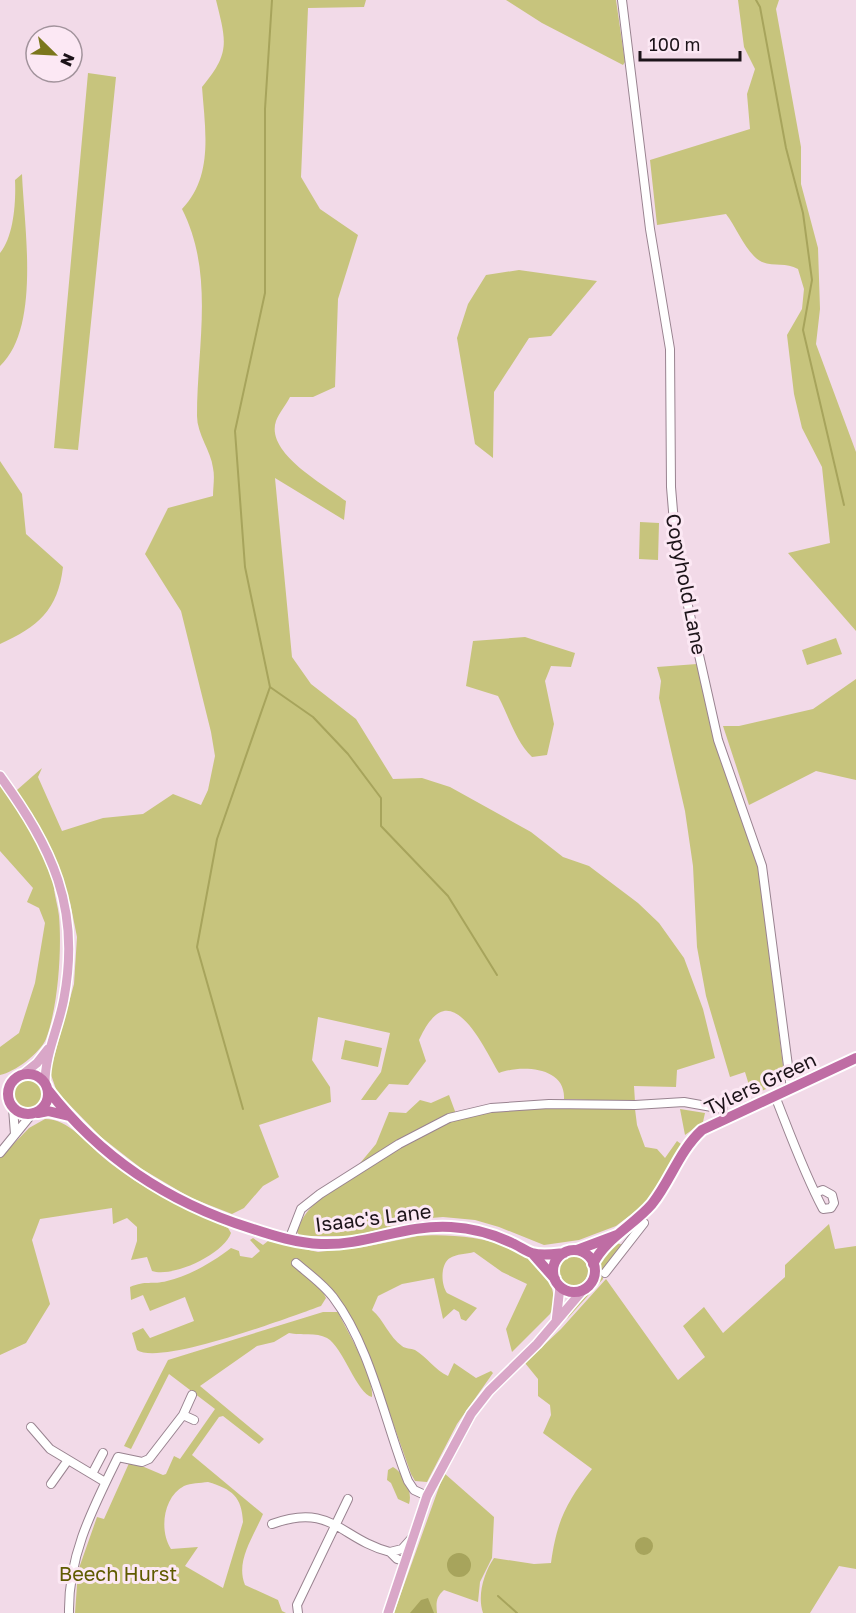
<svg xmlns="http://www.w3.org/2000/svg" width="856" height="1613" font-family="'Golos Text',sans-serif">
	<rect width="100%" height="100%" fill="#f2dae8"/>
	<!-- green -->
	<path fill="#c7c47d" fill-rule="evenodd" d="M216,0h150l-2,7 -56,1 -7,169 19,32 38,26 -20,64 -3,88 -22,10h-23c-4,8 -11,16 -14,24 -11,32 49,64 70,80l-2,19 -69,-42 17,179 19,27 45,35 37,60 29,-1 28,9 81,45 32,25 26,9 49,37 21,20 25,35 19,51 12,49 -38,12 -1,17 -42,-1 1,16 -71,-3c2,-33 -44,-34 -65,-26 -11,-17 -41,-87 -68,-53 -5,5 -9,14 -12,20l7,21 -18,24 -19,-1 -13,16h-15l20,-28 9,-39 -72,-16 -6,43 18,27 1,15 -72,23 20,52 -16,9 -19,22 -12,6 -41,-16 -49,-29 -41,-32 -44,-45 -7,-20 24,-88 3,-47 -7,-35 -16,-13c1,8 4,18 5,27 3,34 -1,91 -13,123 -6,14 -31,33 -46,36v-28l19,-14 16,-50 10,-60 -6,-15 -12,-6 6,-14 -33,-37v-66l9,12 33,-29 -4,9 24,54 41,-13 40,-4 30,-20 28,11 7,-15 7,-34 -4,-24 -30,-121 -36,-57 23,-46 45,-12c0,-9 2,-19 0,-28 -2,-17 -16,-34 -16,-52 0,-70 18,-142 -15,-207 32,-33 23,-80 20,-122 29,-34 24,-46 14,-87z
		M506,0h110l9,62 -2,3 -81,-42z
		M738,0h41l-3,9 25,138v37l17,64 2,61 -4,35 40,108v179l-68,-78 42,-10 -8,-76 -20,-39 -8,-34 -7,-59 15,-26 2,-20 -6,-20c-12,-7 -23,-2 -36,-7 -15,-7 -25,-34 -36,-48l-69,11 -7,-65 100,-31 -3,-35 8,-25 -11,-22z
		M88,73l28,4 -38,373 -24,-2z
		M22,174c2,53 19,154 -22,192v-113c14,-17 16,-52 15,-73z
		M519,270l78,11 -46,55 -22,2 -35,54 -1,66 -18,-14 -18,-106 11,-34 18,-29z
		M0,461l22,33 4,40 37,33c-5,43 -25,60 -63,77z
		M640,522l19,1 -1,37 -19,-1z
		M525,637l50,16 -4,14 -20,-1 -6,15 9,43 -7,31 -15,2c-17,-16 -23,-41 -34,-61l-32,-10 7,-45z
		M836,638l6,16 -35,11 -5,-15z
		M697,664l61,202 27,215 -33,14 -7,-23 -15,5 -24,-81 -9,-49 -4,-81 -8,-55 -26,-113 2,-17 -4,-14z
		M856,679v101l-40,-9 -67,34 -26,-79h16l74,-17z
		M345,1040l37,8 -4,19 -37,-8z
		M12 1094a16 16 0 1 1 32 0a16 16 0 1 1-32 0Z
		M449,1095l7,19 93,-6 86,1 2,16 8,22 12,2 8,9 12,-17 4,3 -17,34 -15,23 -33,25 -37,14 -35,5 -45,-18 -24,-7 -32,-3 -24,2 -65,17h-54l-3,-4c8,-30 40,-44 65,-60l-6,-4 20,-24 13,-32 17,1 14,-13 11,3z
		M680,1109l25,4 -2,9 -18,13z
		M45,1119c24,0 41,24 59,39 37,31 80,50 124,70l3,5c-7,21 -58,45 -79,38l-5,-14 -16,3 6,-19v-14l-10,-9 -14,6 -1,-16 -72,11 -8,21 18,64 -24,39 -26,12v-197l29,-30z
		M829,1224l6,25 21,-3v323l-17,-3 -29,47h-327c-6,-17 1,-41 11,-55l40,6 17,-1c6,-43 15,-60 41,-94l-49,-36 8,-18 -1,-10 -12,-9v-17l-13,-16 36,-34 45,-50 72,101 27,-23 -22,-31 21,-19 19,26 62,-56v-12z
		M418,1236c42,-3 110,3 132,47 4,10 6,21 0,31l-38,38 -6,-23 21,-45 -25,-12 -28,-20c-7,2 -18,2 -24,6 -10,6 -9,27 -3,35l30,15 -11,13 -5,-2 -2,-7 -5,-3 -11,10 -9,-41 -32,6 -24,12 -6,14c12,10 17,27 30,36 3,3 9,2 13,4 12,7 20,20 33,26l6,-13 22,15 15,-7 2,2 -36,51 -30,58 -12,-1 -4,-7 -41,-116 -43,-70 -4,4 3,6 -5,8c-31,11 -160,60 -184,44l-5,-17 11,-5 7,10 44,-17 -9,-24 -35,14 -7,-16 -12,5 -1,-13c16,-7 22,-2 37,-6 22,-5 46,-19 64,-33l8,3 1,5 12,2 8,-7 -10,-11 3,-2 10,7 5,-4 50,11 46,-5z
		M617,1243l6,2 -21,28 1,6 -36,40c6,-14 23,-23 30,-37 3,-7 2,-16 4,-24z
		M558 1271a15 15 0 1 1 30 0a15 15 0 1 1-30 0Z
		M323,1312h15c10,21 36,63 34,85 -15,-3 -29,-50 -45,-59 -11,-6 -26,-2 -38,-5l-15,9 -17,4 -57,40 64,53 -5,5 -36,-28 -4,1 -27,38 71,59c-9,22 -28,47 -18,71l33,15 4,11 4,2h-211l3,-42 19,-54 7,2 26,-58 33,14 3,-1 8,-18 6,3 35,-50 -46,-35 -38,75 -7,-3 44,-86zM208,1482c24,7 34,15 35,40l-20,66 -38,-22 13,-19 -27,2c-12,-18 -8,-52 13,-63 7,-3 16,-3 24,-4z
		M393,1467c11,6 20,25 16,37l-11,-5 -7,-16 -4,-3 1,-10z
		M444,1473l50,44 -2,41 -12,24 -2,20 -34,-12c-8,7 -8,13 -7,23h-43z"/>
	<!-- water -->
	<path fill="#a7a45c" d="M635 1546a9 9 0 1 1 18 0a9 9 0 1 1-18 0Z
		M447 1565a12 12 0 1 1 24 0a12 12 0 1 1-24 0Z
		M428,1598l6,15h-24l11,-13z"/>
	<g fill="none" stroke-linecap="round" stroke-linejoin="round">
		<!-- stream -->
		<path stroke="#a7a45c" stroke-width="2" d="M756,0l4,7 26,141 17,65 9,67 -9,50 41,175
			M270,687l43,30 35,37 33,44v28l67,70 49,79
			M243,1109l-46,-162 20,-108 53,-152 -25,-120 -10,-136 30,-138v-184l7,-109
			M498,1596l19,17"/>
		<defs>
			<path id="minor" d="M622,0l28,229 20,120 1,138 4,48 7,44 36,161 44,126 29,223
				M775,1096c15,38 29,77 48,113l8,-1 3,-5 -2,-8 -9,-5 -8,3
				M13,1108l2,26
				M0,1153l31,-38
				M289,1240l12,-31 19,-15 79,-50 50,-26 42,-10 58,-4 86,1 49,-3 39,7
				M296,1263c13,11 27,21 37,34 38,50 52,126 75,184l6,9 13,6
				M605,1273l39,-50
				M183,1415l11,5
				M31,1427l19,22 55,33
				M92,1474l11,-21
				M51,1484l17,-24
				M272,1524c60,-22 68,15 118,28l7,7 7,2
				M390,1552l12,-3 9,-10
				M69,1613c-1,-58 24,-105 49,-156l24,5 7,-3 34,-44 9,-20
				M298,1613l-1,-8 51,-106"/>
			<path id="major" d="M0,776c52,72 81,131 64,222 -5,29 -19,55 -19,85
				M22,1075l15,-12 11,-14
				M556,1322l4,-35
				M388,1613l39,-117 44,-82 18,-23 48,-47 46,-54"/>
			<path id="highway" d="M8 1094a20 20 0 1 1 40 0a20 20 0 1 1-40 0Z
				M48,1090c52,67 122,113 202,138 24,8 47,15 71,16 44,2 85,-20 130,-17 21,1 42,7 61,16 7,3 14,8 20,10 10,3 22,1 32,0
				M38,1113l10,-2 21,5
				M577,1250l40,-15
				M553 1271a21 21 0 1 1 42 0a21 21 0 1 1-42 0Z
				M532,1253l23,26
				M593,1264c12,-25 41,-39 59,-60 19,-24 27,-53 50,-74l154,-72"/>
		</defs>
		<!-- minor casing -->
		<use href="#minor" stroke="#998390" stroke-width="10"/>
		<!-- major casing -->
		<use href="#major" stroke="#fff" stroke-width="12"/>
		<!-- highway casing -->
		<use href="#highway" stroke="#fff" stroke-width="14"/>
		<!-- minor -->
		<use href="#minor" stroke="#fff" stroke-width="8"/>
		<!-- major -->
		<use href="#major" stroke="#d9a7c8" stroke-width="9"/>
		<!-- highway -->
		<use href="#highway" stroke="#bf6da4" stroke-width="10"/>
	</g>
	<g text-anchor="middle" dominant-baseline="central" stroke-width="6" stroke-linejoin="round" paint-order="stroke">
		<!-- street labels -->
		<g font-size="20" fill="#1c1319" stroke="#fce8f4">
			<text transform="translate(687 584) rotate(79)">Copyhold Lane</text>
			<text transform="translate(760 1083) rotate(-25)">Tylers Green</text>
			<text transform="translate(373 1217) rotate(-7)">Isaac's Lane</text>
		</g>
		<!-- park labels -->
		<g font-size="20" fill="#5f5b00" stroke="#fce8f4">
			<text x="118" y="1573">Beech Hurst</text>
		</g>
	</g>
	<!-- north arrow -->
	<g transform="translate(54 54) rotate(114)"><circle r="28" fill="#fce8f4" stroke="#a2939c" stroke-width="1.5"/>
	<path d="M0-4.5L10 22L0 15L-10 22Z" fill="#7b771c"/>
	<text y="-9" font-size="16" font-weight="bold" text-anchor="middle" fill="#1c1319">N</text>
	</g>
	<!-- scale -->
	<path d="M640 51v9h100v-9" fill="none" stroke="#1c1319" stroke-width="3"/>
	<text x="649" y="51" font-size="18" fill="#1c1319" stroke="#fce8f4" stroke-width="4.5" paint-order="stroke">100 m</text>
</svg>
